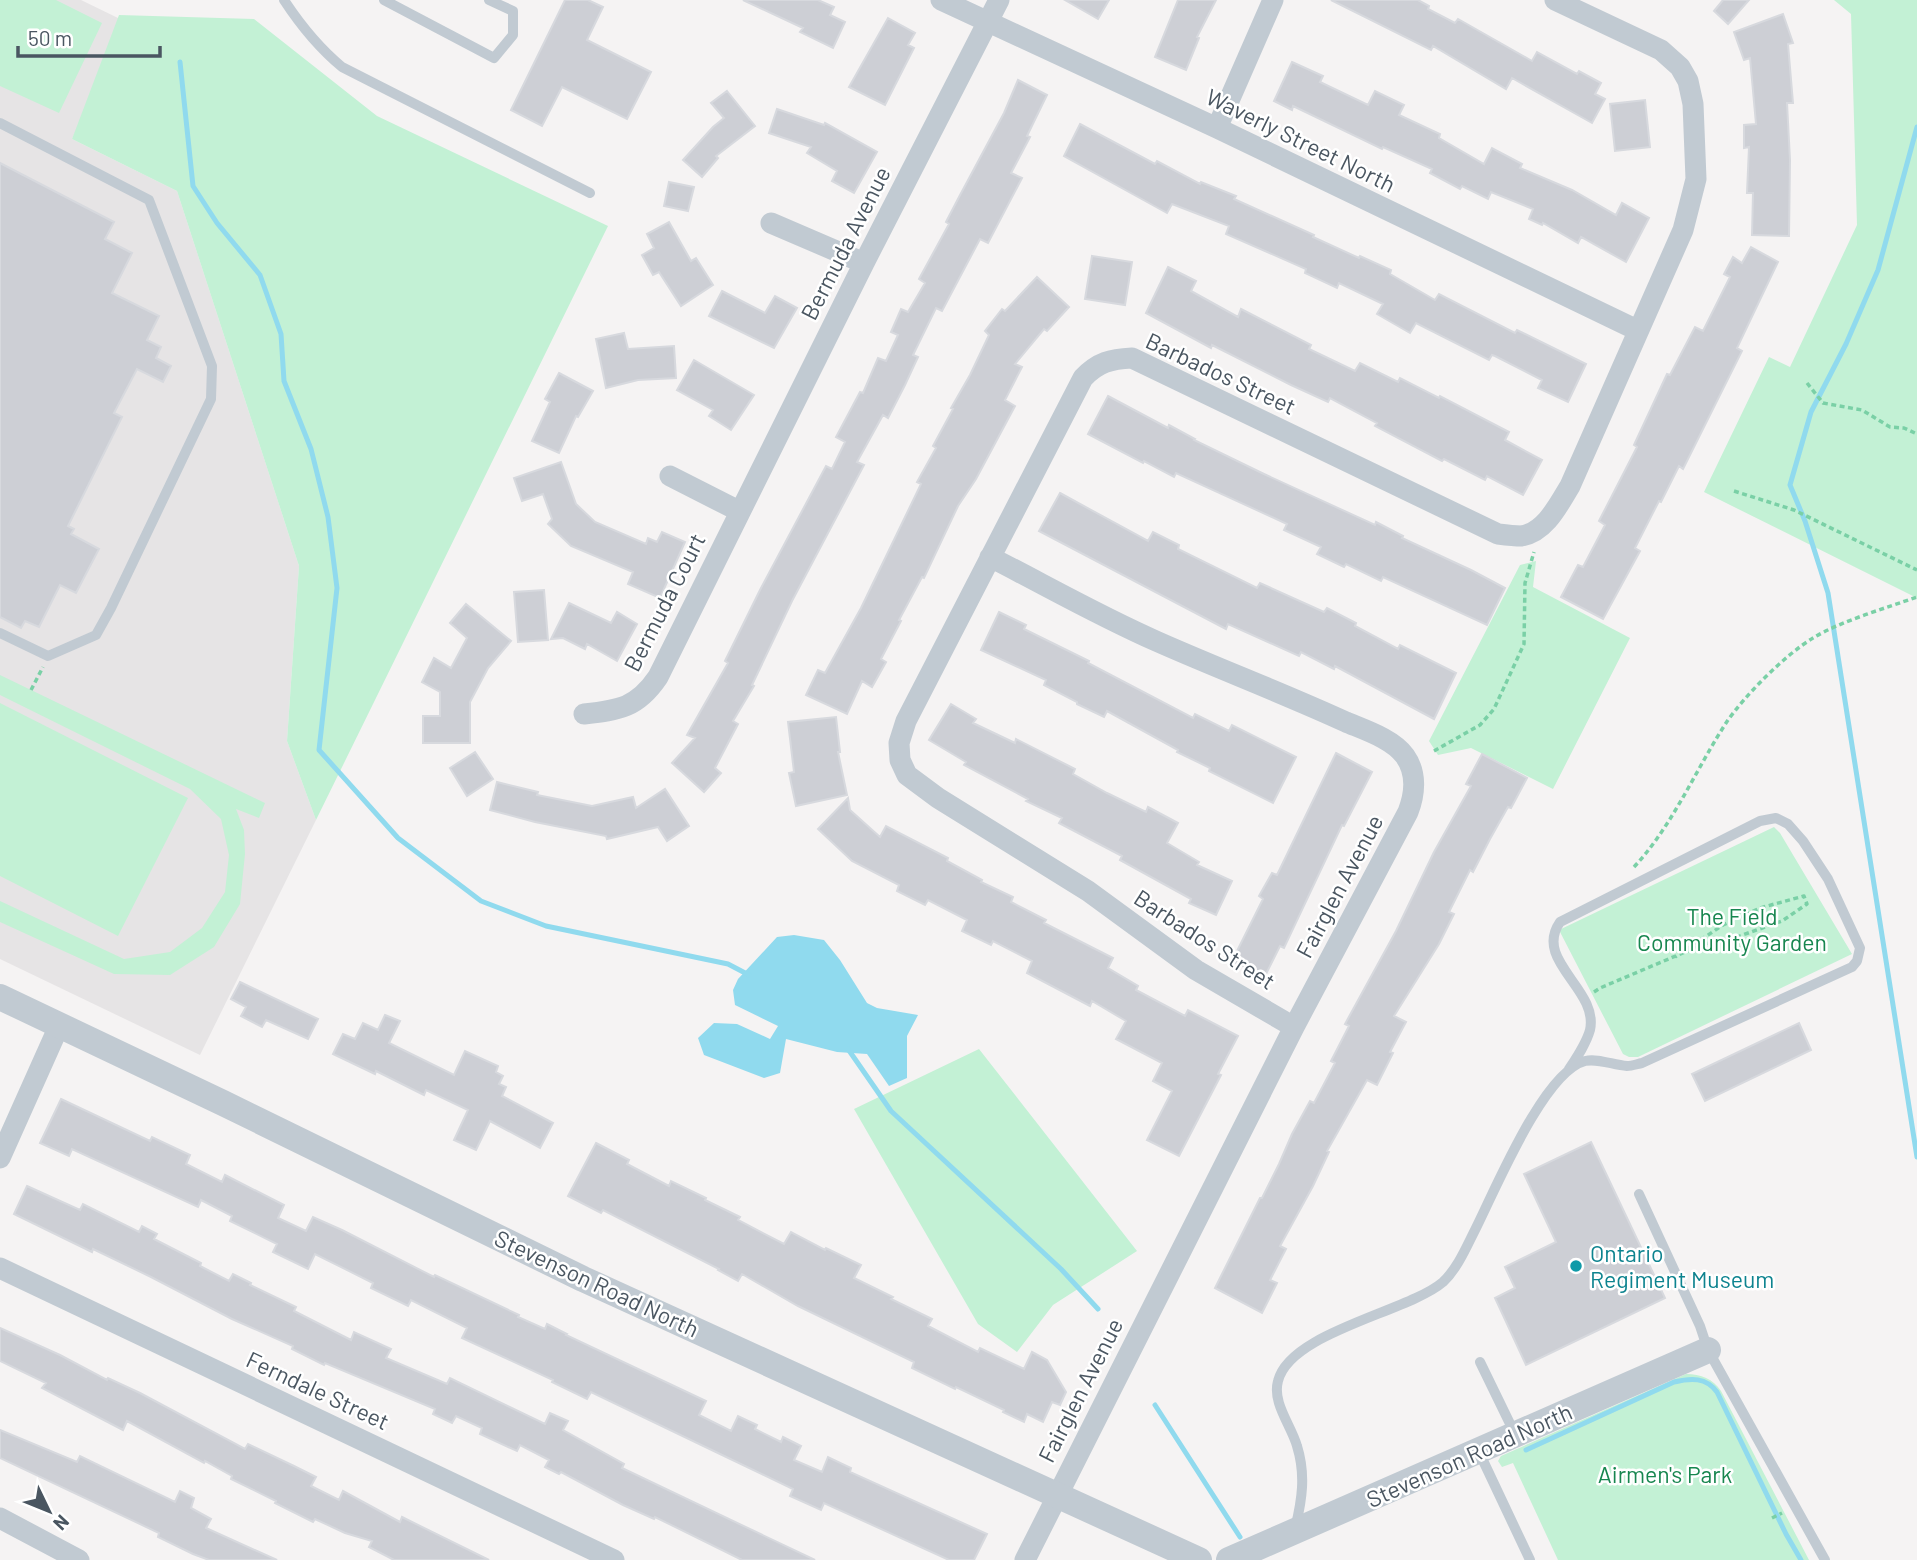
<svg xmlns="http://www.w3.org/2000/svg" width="1917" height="1560" font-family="Barlow,sans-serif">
	<rect width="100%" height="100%" fill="#f5f3f3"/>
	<!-- education -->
	<path fill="#e6e4e5" d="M0,0h81l37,18 5,14 -51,107 105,52 122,375 -12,175 29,79 -116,235 -200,-96z"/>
	<!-- green -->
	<path fill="#c3f1d5" d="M0,0h56l46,23 -43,90 -59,-27z
		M1834,0h83v598l-213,-106 65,-135 21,10 67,-142 -6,-211z
		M119,15l135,4 123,97 231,110 -292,594 -29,-79 12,-175 -122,-375 -105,-52z
		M1536,561l-3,26 97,51 -77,151 -82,-41 -33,7 -9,-14 91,-176z
		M0,675l265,128 -6,15 -23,-9 8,21 1,24 -5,50 -26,43 -44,28 -56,-1 -114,-52v-21l124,58 46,-7 32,-24 23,-36 4,-37 -8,-36 -31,-30 -190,-94z
		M0,703l188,95 -70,138 -118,-60z
		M1774,827l6,6 72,121 -214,103h-9l-6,-3 -64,-124z
		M979,1049l158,202 -84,54 -36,47 -39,-28 -124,-215z
		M1686,1374c15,0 27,5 35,17l88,169h-251l-45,-97 -11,4 -4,-6 3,-5z"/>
	<!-- water -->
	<path fill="#90daee" d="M794,935l30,5 16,20 27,43 10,5 41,7 -11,21v42l-18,8 -22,-32 -30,-2 -51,-13 -6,34 -16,5 -60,-23 -6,-17 16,-15 23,1 33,15 8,-13 -43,-21 -2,-15 5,-11 39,-42z"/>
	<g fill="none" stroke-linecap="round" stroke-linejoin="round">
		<!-- stream -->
		<path stroke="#90daee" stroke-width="5" d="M180,62l13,124 24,37 43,52 21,59 3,47 27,68 17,68 9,71 -18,162 79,88 83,63 65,25 182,38 21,11
			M1917,127l-39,143 -32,74 -35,68 -21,73 15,36 23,72 89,564
			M848,1049l43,62 170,158 37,40
			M1155,1405l85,132
			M1526,1450l148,-68c17,-4 32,-5 43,10l69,142 15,26"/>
	</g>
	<!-- building -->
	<path fill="#cdcfd5" stroke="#d7d9de" stroke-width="2" d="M565,0h23l15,7 -16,33 64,32 -24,47 -65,-32 -20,39 -31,-16z
		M743,0h75l16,7 -4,8 15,7 -12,26 -33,-16 3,-4z
		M1065,0h44l-11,19z
		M1178,0h38l-19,37 2,1 -13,32 -31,-13z
		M1331,0h87l11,6 -1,3 27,14 3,-4 74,42 5,-9 40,22 2,-3 22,12 -6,11 10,5 -13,24 -80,-45 -6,11 -73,-43 -2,4z
		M1723,0h26l-21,24 -14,-13z
		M1783,14l10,29 -5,1 5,59h-6l3,57 -1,76 -37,-1 1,-42h-6l2,-46 -5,1v-23l12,-1 -6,-66 -6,2 -10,-28z
		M888,18l27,15 -7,12 6,3 -29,57 -36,-18z
		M1292,62l31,14 -3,6 48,23 7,-14 29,14 -5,10 41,19 -1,4 45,26 8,-16 30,16 -2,4 52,22 44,25 6,-12 27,15 -23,44 -45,-25 -3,6 -35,-20 -1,2 -13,-6 4,-10 -42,-17 -3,7 -26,-13 -2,3 -30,-16 2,-4 -49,-22 -1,2 -89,-43 -1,4 -18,-9z
		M1018,80l29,15 -20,41 3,1 -19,36 11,5 -34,65 -8,-4 -38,72 -6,-3 -23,47 5,2 -13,28 -17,33 -5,-3 -26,47 7,3 -72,136 -40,84 2,1 -21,35 5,3 -23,44 6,5 -17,19 -32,-29 23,-25 -8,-3 41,-72 -3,-2 35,-71 66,-124 6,3 13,-27 -9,-5 24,-45 3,1 15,-35 8,3 12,-26 -7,-3 10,-23 7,3 17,-29 -6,-4 30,-55 -3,-2 13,-25 45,-84z
		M727,91l28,35 -39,30 2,2 -16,19 -19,-17 30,-33 11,-9 -13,-15z
		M1645,100l5,47 -35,4 -5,-47z
		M777,109l47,16 1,-2 52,29 -23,41 -22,-12 5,-10 -30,-18 4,-6 -42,-14z
		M1080,124l75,40 2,-3 43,23 1,-2 35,14 -2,3 80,36 -1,2 46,21 1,-2 31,14 -1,4 45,26 4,-6 76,39 2,-3 69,34 -18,38 -30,-14 4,-8 -47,-24 -3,-1 -3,5 -73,-37 -6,10 -33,-19 6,-10 -44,-21 -2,5 -32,-15 1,-4 -80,-35 3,-8 -57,-22 -5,9 -103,-57z
		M0,163l114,59 -9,17 27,14 -20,40 47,23 -12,24 14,7 -5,11 15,8 -8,16 -26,-13 -23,44 8,4 -54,109 6,3 -3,5 28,15 -23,44 -16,-8 -21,42 -14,-6 -4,7 -21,-11z
		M669,182l25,5 -6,24 -24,-5z
		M669,222l22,39 5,-3 17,27 -32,21 -22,-34 -6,3 -11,-20 12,-7 -7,-14z
		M1751,247l27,15 -41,86 5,3 -59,118 -4,-3 -18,36 -2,-1 -24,47 5,3 -37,68 -42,-22 17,-32 5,2 22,-42 -6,-4 38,-74 -3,-2 33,-71 3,1 25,-48 8,4 27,-54 -6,-3 9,-17 9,6z
		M1092,256l40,6 -7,43 -40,-6z
		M1168,267l28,14 -5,10 47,26 3,-8 70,36 -2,4 46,22 5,-8 38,19 2,-4 39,20 1,-2 69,36 -4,8 37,20 -19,35 -36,-19 -2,4 -41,-21 -2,2 -67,-35 2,-3 -47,-25 -2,4 -37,-17 -79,-40 -1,3 -65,-35z
		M1037,277l32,30 -22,24 -3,-2 -29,35 7,3 -17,33 10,6 -39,73 -18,27 -34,72 -2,-1 -23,43 2,1 -20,38 5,3 -14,25 -10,-6 -15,33 -41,-19 12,-25 7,3 36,-65 60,-124 -4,-2 19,-34 -3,-2 20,-37 -2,-1 19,-33 19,-40 -4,-4 17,-22 3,2z
		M722,291l43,22 10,-17 22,12 -23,40 -65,-32z
		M624,333l4,16 46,-3 2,32 -38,2 -32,8 -10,-49z
		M694,360l60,35 -23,35 -22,-14 4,-6 -36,-20z
		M559,373l34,18 -15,26 -2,-1 -17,37 -27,-12 18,-39 -5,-3z
		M1108,396l60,32 1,-3 26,14 -1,1 70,34 111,51 1,-3 27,14 -1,2 69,32 34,18 -18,37 -104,-48 -2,4 -35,-17 -2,3 -27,-13 4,-7 -37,-17 3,-6 -111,-51 -2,4 -30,-16 -1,2 -55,-29z
		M561,462l15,42 19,18 51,22 2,-6 9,4 5,-10 23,10 -25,56 -32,-14 5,-12 -62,-26 -23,-22 4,-5 -9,-25 -21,7 -8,-23z
		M1060,493l88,48 5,-9 26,13 -1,4 79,39 3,-5 64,29 3,-4 29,15 -1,3 43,23 2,-4 56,28 -22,46 -99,-53 -1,3 -33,-17 -2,4 -71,-32 -2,5 -187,-98z
		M544,590l4,50 -30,2 -4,-50z
		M569,603l42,20 6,-11 20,12 -20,37 -30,-17 -2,5 -22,-11 -12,1z
		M466,604l45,37 -23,27 -18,34v41h-47v-27h17v-24l-18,-10 12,-24 17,10 16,-30 -17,-15z
		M999,612l27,13 -2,4 65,32 -1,2 105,55 2,-4 34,17 3,-6 64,32 -23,46 -64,-32 1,-3 -33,-16 1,-2 -71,-39 -3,6 -27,-13v-2l-33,-17 2,-5 -65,-30z
		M951,704l25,15 -3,4 42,20 1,-4 59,30 -2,5 34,19 39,19 2,-5 30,16 -11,20 32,19 -2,3 35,16 -16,34 -27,-12 2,-4 -71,-39 2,-4 -63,-33 3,-5 -36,-17 2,-2 -64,-34 2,-3 -37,-22z
		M836,717l4,35h-2l9,43 -51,11 -7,-33 5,-1 -6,-50z
		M475,752l18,27 -26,17 -17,-28z
		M1336,753l36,19 -28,54 -2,-1 -58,123 -4,-2 -15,30 -33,-15 31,-62 -4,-3 13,-23 5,2z
		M1482,754l45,24 -16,30 -3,-1 -18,32 -17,33 -3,-2 -21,42 5,2 -15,30 -45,72 12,6 -16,30 3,1 -16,32 -10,-5 -40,71 2,1 -16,34 -33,60 6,3 -16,31 7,3 -15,30 -47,-25 45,-90h2l17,-34 13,-30 18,-33 4,2 21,-40 -4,-2 18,-35 -4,-2 51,-93 38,-79 37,-66 -5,-2z
		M497,782l41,10 -1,3 55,11 41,-9 3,11 29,-19 24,37 -22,15 -9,-14 -51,12 -1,-3 -71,-14 -45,-12z
		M848,798l2,12 30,27 6,-11 62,32 -1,3 35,19 -1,2 32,15 -2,5 35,18 -2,3 69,35 -5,10 30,18 -2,4 49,26 3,-6 50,26 -20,38 3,1 -42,81 -32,-16 25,-49 -19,-10 9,-18 -46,-24 10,-18 -34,-20 -2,5 -63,-33 5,-12 -39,-20 -2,4 -29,-14 5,-11 -39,-20 -3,5 -28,-14 2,-6 -47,-24 -34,-32z
		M240,982l78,37 -10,20 -42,-19 -4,7 -21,-11 5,-9 -15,-8z
		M385,1015l15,6 -11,22 65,32 11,-24 33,15 -2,6 7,4 -4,8 7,3 -4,9 51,27 -13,25 -50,-27 -14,29 -22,-10 14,-30 -42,-20 -2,5 -48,-24 -1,3 -42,-20 10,-20 12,5 8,-16 15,7z
		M1799,1023l12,27 -106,51 -13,-27z
		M61,1099l89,42 2,-4 38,18 -4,9 36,18 3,-7 59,30 -6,13 28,13 7,-14 29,13 92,47 1,-2 84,40 -1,2 27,12 2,-5 20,10 -1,1 140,66 -7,14 32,16 7,-15 19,9 -2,4 26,13 2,-5 18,9 -7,14 28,12 6,-15 23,11 -1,4 137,62 -13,26h-25l-125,-57 -3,7 -31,-14 3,-7 -73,-35 -129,-62 -4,7 -35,-17 1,-2 -91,-42 5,-10 -56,-28 -3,6 -37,-18 2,-5 -58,-29 -7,15 -35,-17 4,-8 -47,-23 2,-5 -31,-16 -3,7 -126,-58 -3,7 -29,-13z
		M1591,1142l74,156 -139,67 -31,-67 20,-10 -10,-21 51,-25 -32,-68z
		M596,1143l33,17 -2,4 42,22 2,-5 35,17 -1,2 35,17 -2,3 46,24 7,-12 34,18 1,-2 35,17 -7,13 39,19 -2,2 41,20 -4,7 50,26 2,-4 44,21 8,-17 15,8 19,32 -6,13 -8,-3 -9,20 -16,-8 -3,8 -21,-10 1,-2 -48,-23 -1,2 -43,-21 2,-6 -116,-56 -56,-32 -4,7 -20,-11 1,-1 -116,-59 -2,3 -33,-17z
		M27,1186l53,24 3,-6 56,28 3,-6 15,8 -3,5 47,24 -1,3 29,15 4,-7 18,9 -1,2 46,22 -2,4 57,29 3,-8 37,17 -5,9 61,26 3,-6 95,46 5,-11 18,8 -5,9 61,34 -2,4 193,92h-73l-87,-43 -1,2 -31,-14 -62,-33 -2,2 -14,-7 4,-7 -29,-15 -3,6 -37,-17 2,-6 -26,-12 -4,7 -19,-9 2,-5 -110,-46 -1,2 -32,-16 1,-3 -61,-27 -81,-42 -58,-28 -1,3 -78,-38z
		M0,1328l60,27 47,25 1,-2 32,15 105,56 3,-5 46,22 22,11 -5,9 28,14 4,-9 57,31 2,-5 87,43h-95l-25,-13 3,-6 -27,-8 -30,-14 -2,3 -38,-19 1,-2 -45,-22 1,-3 -27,-15 -1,2 -77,-42 -4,9 -81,-42 4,-5 -46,-22z
		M0,1430l77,32 3,-6 95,46 5,-11 14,7 -3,10 20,11 -5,9 71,32h-68l-16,-6 -35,-17 1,-4 -159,-75z"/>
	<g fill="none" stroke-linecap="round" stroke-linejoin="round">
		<!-- path -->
		<path stroke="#7ad0a6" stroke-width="3.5" stroke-dasharray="5 3.5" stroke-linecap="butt" d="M1807,383l16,20 39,7 28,17 14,1 13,6
			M1734,491l60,19 123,60
			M31,690l12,-23
			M1434,751l46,-26 14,-16 30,-65 1,-61 9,-31
			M1634,867c39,-42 61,-96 92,-144 18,-27 59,-68 87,-85 28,-17 73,-30 104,-41
			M1594,992l6,-4 104,-44 30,-6 48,-17 25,-17 -3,-8 -44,12 -37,17 -48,32
			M1772,1518l10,-5"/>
		<!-- service -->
		<path stroke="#c1cad2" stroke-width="10" d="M284,0c17,26 34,47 58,67l248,126
			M384,0l110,58 19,-23v-24l-24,-11
			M0,123l149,77 63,166 -1,33 -100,209 -15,27 -48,21 -48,-23
			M1639,1194l61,132 8,24 117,210
			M1480,1362l35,72
			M1479,1452l51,108
			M1295,1529c7,-29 11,-54 2,-83 -6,-21 -25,-43 -19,-65 12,-49 130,-69 165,-99 14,-13 23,-34 31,-50 20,-39 69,-160 111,-171 13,-3 28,4 42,5 5,0 10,-2 15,-3l210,-96 5,-6 3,-13 -32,-69 -25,-38 -15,-17 -12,-6 -16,3 -200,101c-27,39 39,67 30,108 -4,14 -13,27 -21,39"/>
		<!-- minor -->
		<path stroke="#c1cad2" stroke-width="21" d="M941,0l276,128 420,202
			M1217,128l56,-128
			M771,223l93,40
			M670,476l69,35
			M990,557c55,28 109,59 166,84 63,28 127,52 190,81 19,8 47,17 59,34 12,17 10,38 3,56l-114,215 -269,533
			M584,714c35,-4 53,-6 74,-37l206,-414 135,-263
			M1294,1027l-98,-57 -108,-79 -150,-93 -31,-23 -7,-15 -1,-17 7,-22 177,-343c15,-16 28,-19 49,-20l366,176c8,1 16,2 23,2 24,-3 38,-32 49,-50l113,-256 13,-51 -3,-75 -5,-23 -8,-14 -19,-17 -106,-50
			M0,1158l59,-132
			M0,1268l614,292
			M0,1518l79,42"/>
		<!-- tertiary -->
		<path stroke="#c1cad2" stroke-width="26" d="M0,997l223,106 360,176 616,281
			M1229,1560l479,-210"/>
	</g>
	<!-- markers -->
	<circle fill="#0f9aa8" stroke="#fff" stroke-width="2.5" cx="1576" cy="1266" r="7"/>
	<g text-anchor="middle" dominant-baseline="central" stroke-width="5" stroke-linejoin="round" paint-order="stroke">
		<!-- street labels -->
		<g font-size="23" fill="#4a5661" stroke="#fff">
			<text transform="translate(1301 140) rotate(26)">Waverly Street North</text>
			<text transform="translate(845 243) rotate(-63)">Bermuda Avenue</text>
			<text transform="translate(1221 373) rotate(25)">Barbados Street</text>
			<text transform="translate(664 602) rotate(-63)">Bermuda Court</text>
			<text transform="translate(1339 886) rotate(-62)">Fairglen Avenue</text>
			<text transform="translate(1205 939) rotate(33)">Barbados Street</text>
			<text transform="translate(597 1283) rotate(25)">Stevenson Road North</text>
			<text transform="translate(318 1390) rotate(25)">Ferndale Street</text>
			<text transform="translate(1080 1390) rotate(-63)">Fairglen Avenue</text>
			<text transform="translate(1469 1455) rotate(-24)">Stevenson Road North</text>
		</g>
		<!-- park labels -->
		<g font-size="23" fill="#17864f" stroke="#fff">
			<text x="1732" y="916">The Field<tspan x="1732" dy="26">Community Garden</tspan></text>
			<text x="1665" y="1474">Airmen's Park</text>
		</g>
		<!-- culture labels -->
		<g font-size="23" fill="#0d838f" stroke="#fff" text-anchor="start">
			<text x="1590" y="1253">Ontario<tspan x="1590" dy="26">Regiment Museum</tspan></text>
		</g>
	</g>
	<!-- north arrow -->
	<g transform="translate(49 1511) rotate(133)" stroke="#ffffff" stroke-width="5" paint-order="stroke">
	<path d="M0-5L12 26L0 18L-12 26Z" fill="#4a5661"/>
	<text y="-10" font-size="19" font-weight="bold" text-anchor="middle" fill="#4a5661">N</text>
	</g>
	<!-- scale -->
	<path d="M18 46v10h142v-10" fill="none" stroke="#4a5661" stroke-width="3.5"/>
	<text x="28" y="46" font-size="21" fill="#4a5661" stroke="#ffffff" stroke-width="5" paint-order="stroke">50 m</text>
</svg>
